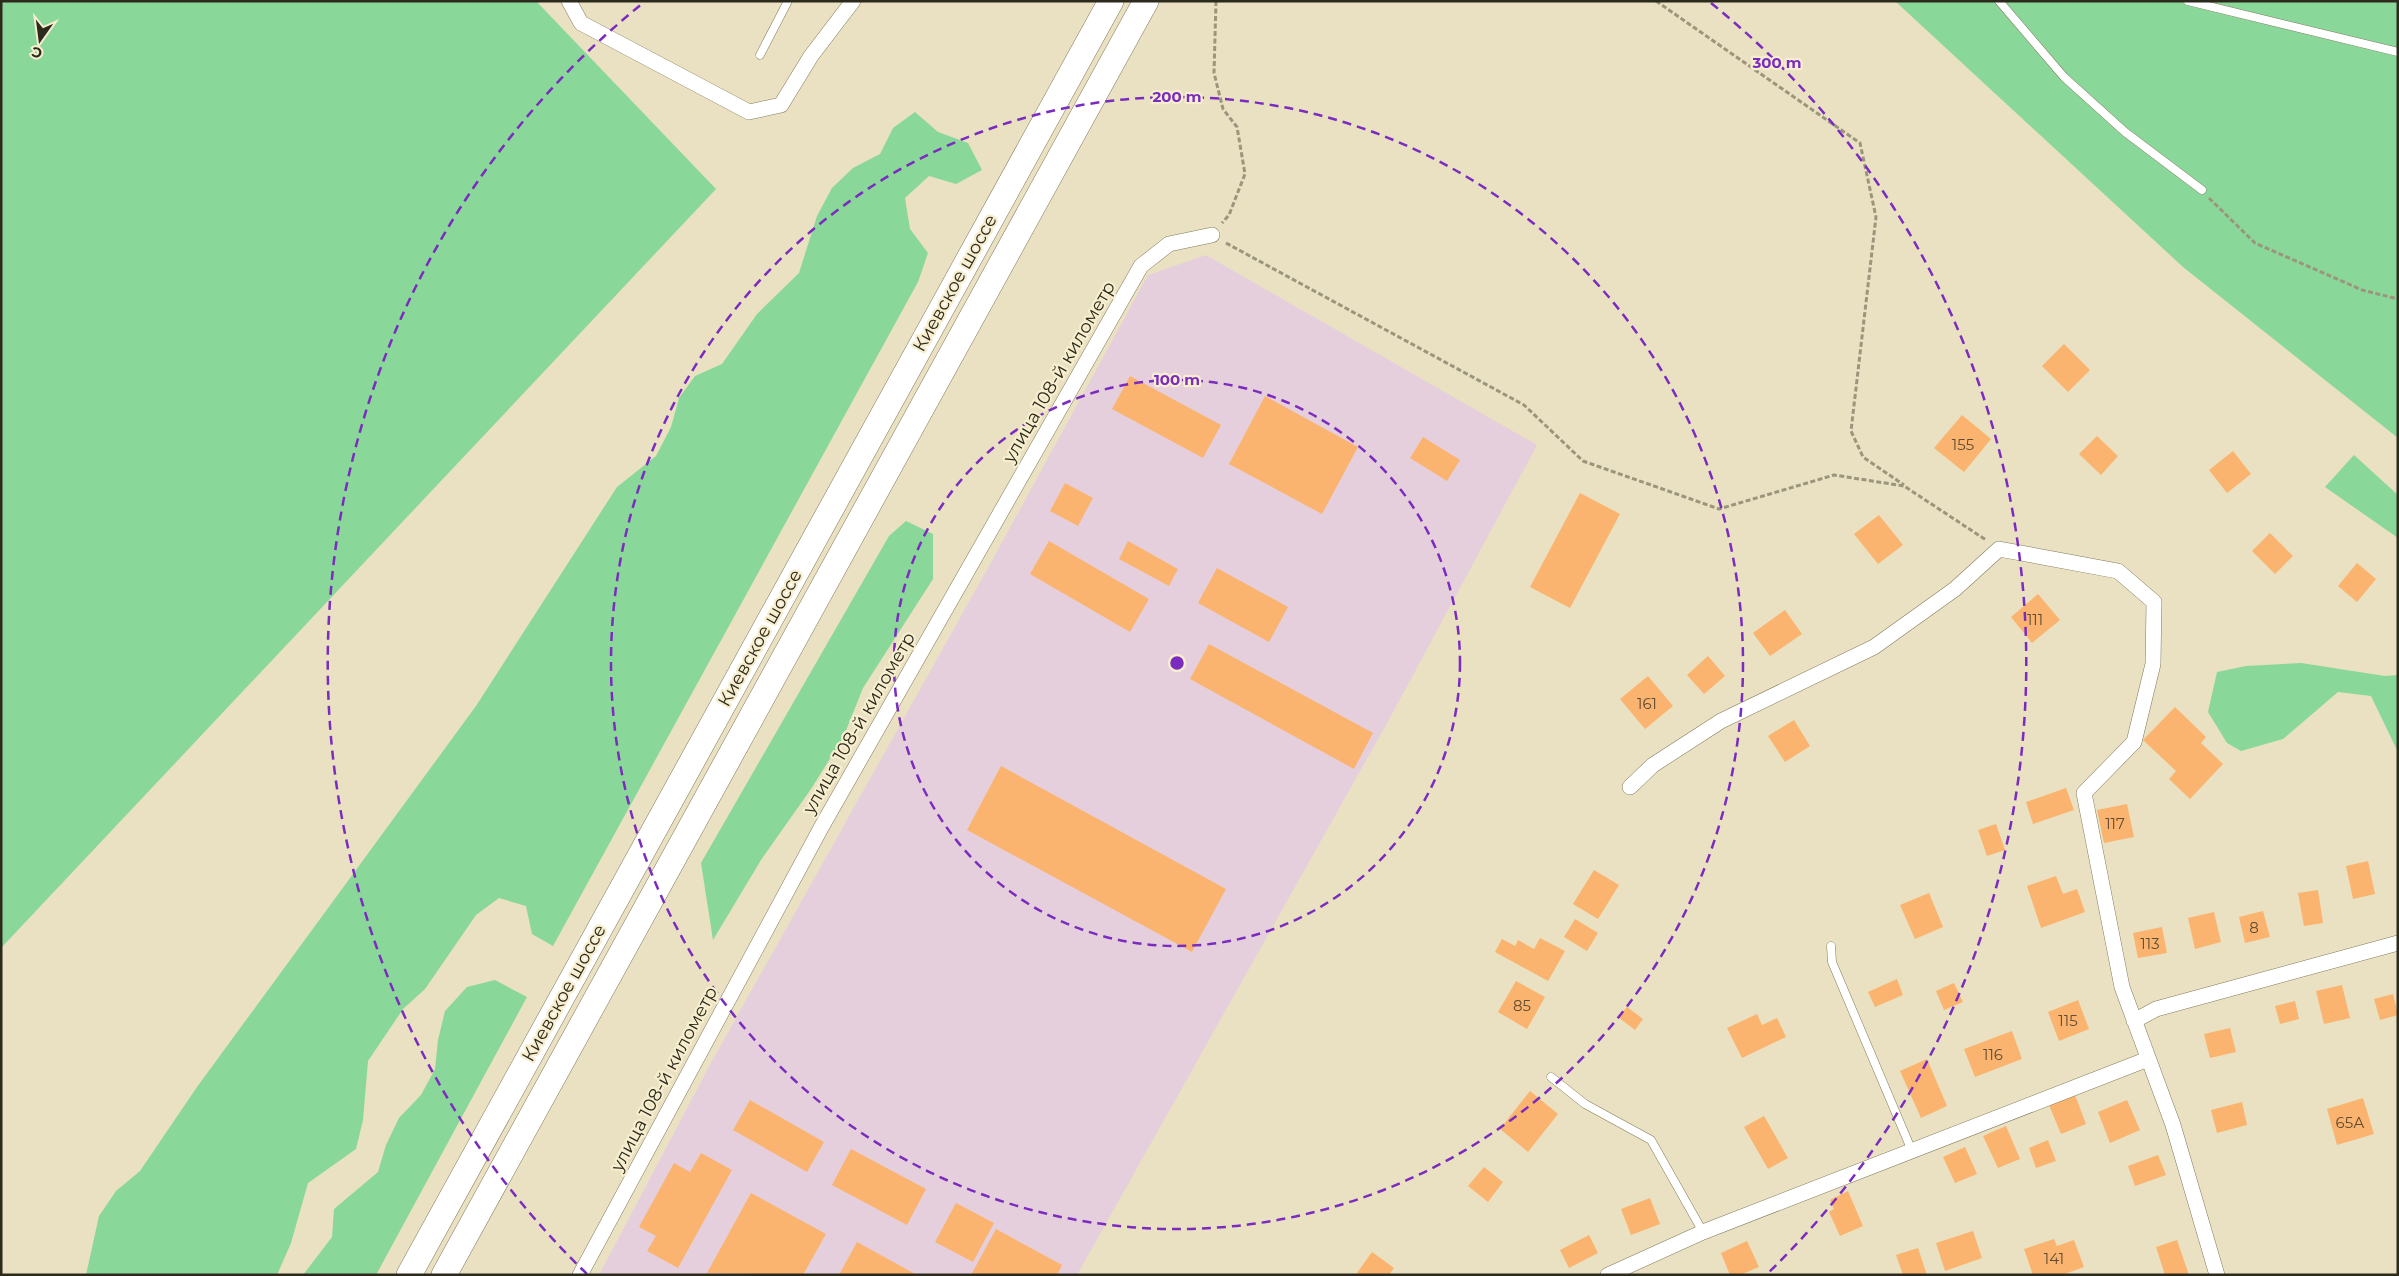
<svg xmlns="http://www.w3.org/2000/svg" width="2399" height="1276" font-family="Montserrat,sans-serif">
<style>
.industrial{fill:#e6cfdc}
.green{fill:#8ad79a}
.building{fill:#fab46f}
.lines{fill:none;stroke-linecap:round;stroke-linejoin:round}
.service-casing{stroke:#827b5d;stroke-width:9}
.minor-casing{stroke:#827b5d;stroke-width:16}
.trunk-casing{stroke:#827b5d;stroke-width:26}
.path{stroke:#9b957d;stroke-width:3;stroke-dasharray:5 2.5;stroke-linecap:butt}
.service{stroke:#fff;stroke-width:8}
.minor{stroke:#fff;stroke-width:15}
.trunk{stroke:#fff;stroke-width:25}
.ring{fill:none;stroke:#7b2cbf;stroke-width:2.5;stroke-dasharray:9 6}
.labels{text-anchor:middle;dominant-baseline:central;stroke-width:4.5;stroke-linejoin:round;paint-order:stroke}
.number-label{font-size:15px;fill:#604c32}
.street-label{font-size:18px;fill:#2c291d;stroke:#f6eece}
.centre{fill:#7b2cbf;stroke:#f6eece;stroke-width:2.5}
.ring-label{font-size:15px;text-anchor:middle;font-weight:bold;fill:#7b2cbf;stroke:#f6eece;stroke-width:4.5;stroke-linejoin:round;paint-order:stroke}
</style>
<rect width="100%" height="100%" fill="#e9e1c1"/>
<path class="industrial" d="M1206,255L1537,445L1391,716L1077,1275H599L712,1061L988,568L1148,275Z"/>
<path class="green" d="M1,1H536L716,189L1,948Z
M1895,1H2398V438L2183,267Z
M915,112L938,132L968,143L982,170L956,184L929,176L905,198L910,229L928,253L918,282L553,946L532,934L526,906L499,898L476,915L425,989L403,1009L368,1061L363,1120L356,1149L308,1183L291,1243L277,1275H86L99,1216L116,1191L140,1171L197,1087L476,706L617,487L656,456L671,427L679,398L695,376L722,364L757,314L799,273L817,216L832,188L853,168L880,154L893,128Z
M2354,455L2398,495V538L2325,487Z
M906,521L933,534V579L863,688L843,738L811,789L761,860L713,940L701,863L889,536Z
M2301,663L2385,676L2398,675V752L2371,696L2338,692L2283,739L2241,751L2227,743L2208,712L2217,672L2246,666Z
M495,980L527,997L376,1275H303L332,1237L334,1209L378,1172L386,1145L399,1118L421,1095L435,1069L438,1040L445,1011L467,987Z"/>
<path class="building" d="M2064,344L2090,370L2068,392L2042,366Z
M1130,376L1221,425L1203,458L1112,409Z
M1265,396L1358,447L1322,514L1229,464Z
M1962,415L1991,439L1964,472L1934,448Z
M2097,436L2118,456L2101,475L2079,454Z
M1423,437L1460,460L1447,481L1410,458Z
M2233,451L2251,474L2227,493L2209,470Z
M1065,483L1093,498L1078,526L1050,511Z
M1580,493L1620,514L1570,608L1530,587Z
M1879,515L1903,545L1878,564L1854,534Z
M2270,533L2293,556L2275,574L2252,551Z
M1049,541L1149,599L1130,632L1030,574Z
M1128,541L1178,569L1169,586L1119,559Z
M2357,563L2376,579L2357,602L2338,586Z
M1217,568L1288,607L1269,642L1198,603Z
M2038,594L2060,620L2032,643L2011,617Z
M1785,610L1802,634L1770,656L1753,633Z
M1209,644L1373,733L1354,769L1190,679Z
M1708,656L1725,676L1704,694L1687,675Z
M1648,676L1673,706L1645,729L1620,699Z
M2175,707L2206,737L2201,743L2223,764L2190,799L2169,779L2176,771L2143,740Z
M1794,720L1810,746L1785,762L1768,736Z
M1001,766L1226,889L1192,952L967,830Z
M2066,788L2074,810L2033,824L2026,802Z
M2127,804L2134,837L2104,843L2097,810Z
M1996,824L2005,850L1987,856L1978,830Z
M2368,861L2375,894L2353,899L2346,866Z
M1594,870L1619,885L1598,919L1573,904Z
M2056,876L2063,894L2077,889L2085,912L2041,928L2027,886Z
M2318,890L2323,923L2304,926L2298,893Z
M1929,893L1943,927L1915,939L1900,905Z
M2263,911L2270,937L2245,943L2239,917Z
M2214,912L2221,942L2195,949L2188,918Z
M1575,919L1598,933L1587,951L1564,937Z
M2162,927L2167,953L2138,958L2133,933Z
M1540,938L1565,951L1548,981L1495,952L1502,939L1515,946L1518,940L1534,949Z
M1897,979L1903,995L1875,1007L1868,992Z
M1516,981L1545,997L1527,1029L1498,1012Z
M1954,983L1963,1002L1944,1010L1936,991Z
M2342,985L2350,1018L2324,1024L2316,991Z
M2393,994L2398,1015L2380,1020L2374,999Z
M2078,1000L2089,1029L2059,1041L2048,1012Z
M2295,1001L2299,1019L2280,1024L2275,1006Z
M1627,1007L1643,1019L1635,1030L1618,1017Z
M1757,1014L1762,1025L1777,1018L1786,1037L1742,1058L1727,1028Z
M2230,1028L2236,1052L2210,1058L2204,1034Z
M2012,1031L2022,1059L1975,1077L1964,1049Z
M1927,1059L1947,1106L1921,1118L1900,1071Z
M1530,1091L1558,1114L1528,1152L1500,1129Z
M2075,1095L2086,1124L2061,1134L2049,1105Z
M2363,1098L2374,1134L2337,1145L2327,1109Z
M750,1100L824,1142L807,1172L733,1130Z
M2127,1100L2140,1130L2110,1143L2098,1112Z
M2242,1102L2247,1125L2217,1133L2211,1110Z
M1764,1116L1788,1158L1768,1169L1744,1127Z
M2006,1126L2020,1159L1998,1168L1983,1136Z
M2048,1140L2056,1161L2036,1168L2029,1148Z
M1965,1147L1977,1174L1955,1183L1943,1157Z
M851,1149L926,1189L907,1225L832,1185Z
M701,1153L732,1170L678,1268L647,1251L656,1236L639,1227L674,1163L690,1172Z
M2158,1155L2166,1175L2135,1186L2128,1166Z
M1484,1167L1503,1182L1488,1202L1468,1186Z
M1848,1191L1863,1226L1840,1236L1829,1212L1834,1209L1830,1200Z
M751,1193L826,1234L803,1275L707,1273Z
M1650,1198L1660,1224L1631,1235L1621,1209Z
M956,1203L994,1223L973,1262L935,1242Z
M996,1229L1062,1265L1057,1275H971Z
M1973,1231L1982,1258L1945,1271L1936,1243Z
M1589,1235L1598,1253L1569,1268L1560,1250Z
M2054,1239L2057,1246L2074,1240L2084,1267L2062,1275H2033L2024,1249Z
M2177,1240L2189,1275H2165L2156,1247Z
M1747,1241L1759,1267L1740,1275H1730L1721,1253Z
M857,1242L917,1275H839Z
M1918,1248L1927,1275H1903L1896,1255Z
M1372,1252L1394,1268L1389,1275H1360L1357,1273Z"/>
<g class="lines">
<g class="service-casing">
<path id="service" d="M1999,1L2064,77L2125,132L2202,190
M2188,1L2398,52
M760,55L788,1
M1831,946L1832,962L1912,1151
M1551,1077L1585,1104L1651,1140L1703,1232"/>
</g>
<g class="minor-casing">
<path id="minor" d="M569,1L581,23L749,112L781,105L811,56L853,1
M1630,787L1653,765L1721,721L1874,647L1955,589L1999,549L2118,571L2154,602L2153,664L2134,742L2084,793L2122,987L2173,1125L2217,1275
M2134,1021L2156,1009L2398,943
M580,1275L822,826L1141,266L1169,244L1212,235
M1608,1275L1703,1232L2148,1059"/>
</g>
<g class="trunk-casing">
<path id="trunk" d="M409,1275L1111,1
M444,1275L1146,1"/>
</g>
<path class="path" d="M1216,1L1214,73L1223,109L1237,127L1245,174L1229,215L1222,223
M1656,1L1860,143L1876,217L1851,431L1863,457L1904,485
M2209,198L2255,243L2362,290L2398,299
M1226,243L1524,405L1583,461L1719,509L1834,475L1904,486L1986,540"/>
<use href="#service" class="service"/>
<use href="#minor" class="minor"/>
<use href="#trunk" class="trunk"/>
</g>
<g class="ring">
<circle cx="1177" cy="663" r="283"/>
<circle cx="1177" cy="663" r="566"/>
<path d="M587 1274A849 849 0 0 1 643 3M1711 3A849 849 0 0 1 1767 1274"/>
</g>
<g class="labels">
<g class="number-label">
<text x="1963" y="444">155</text>
<text x="2035" y="619">111</text>
<text x="1647" y="703">161</text>
<text x="2115" y="823">117</text>
<text x="2254" y="927">8</text>
<text x="2150" y="943">113</text>
<text x="1522" y="1005">85</text>
<text x="2068" y="1020">115</text>
<text x="1993" y="1054">116</text>
<text x="2350" y="1122">65А</text>
<text x="2054" y="1258">141</text>
</g>
<g class="street-label">
<text transform="translate(955 283) rotate(-61)">Киевское шоссе</text>
<text transform="translate(1059 372) rotate(-60)">улица 108-й километр</text>
<text transform="translate(760 638) rotate(-61)">Киевское шоссе</text>
<text transform="translate(859 723) rotate(-60)">улица 108-й километр</text>
<text transform="translate(564 993) rotate(-61)">Киевское шоссе</text>
<text transform="translate(664 1079) rotate(-62)">улица 108-й километр</text>
</g>
</g>
<circle cx="1177" cy="663" r="8" class="centre"/>
<g class="ring-label">
<text x="1777" y="68">300 m</text>
<text x="1177" y="102">200 m</text>
<text x="1177" y="385">100 m</text>
</g>
<rect width="2399" height="1276" fill="none" stroke="#2c291d" stroke-width="5"/>
<g transform="translate(40 40) rotate(194)" stroke="#f6eece" stroke-width="4" paint-order="stroke">
<path d="M0-4L9 19L0 12L-9 19Z" fill="#2c291d"/>
<text y="-8" font-size="14" font-weight="bold" text-anchor="middle" fill="#2c291d">С</text>
</g>
</svg>
